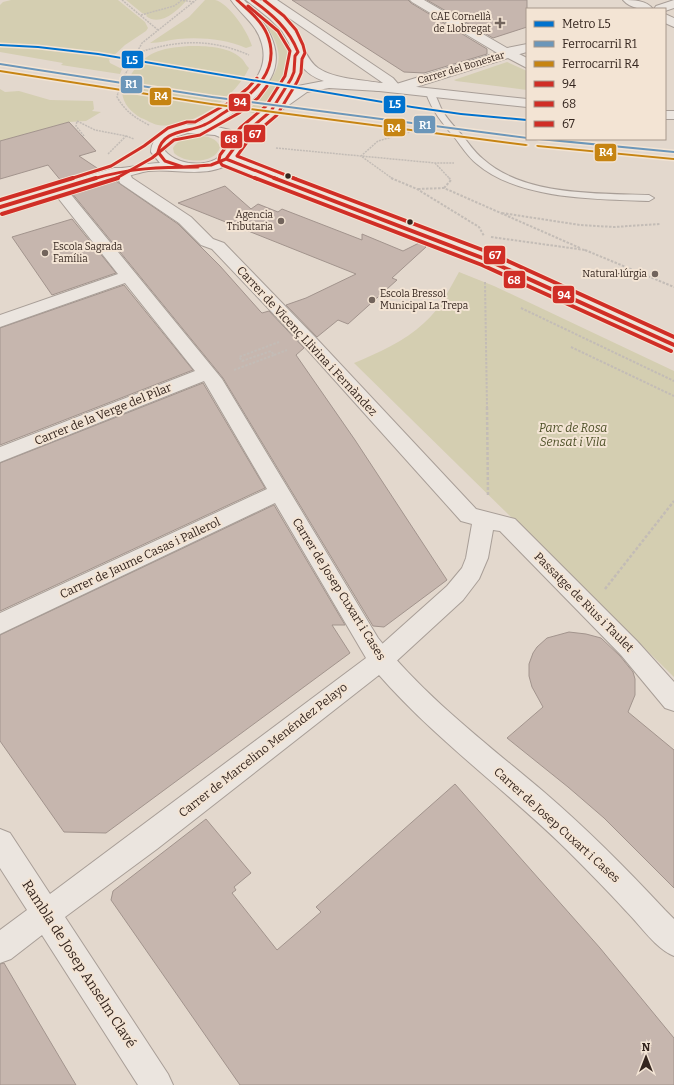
<svg xmlns="http://www.w3.org/2000/svg" width="674" height="1085" font-family="Bitter,serif">
<style>
.green{fill:#d4ceb1}
.building{fill:#c6b6ae;stroke:#a2948d}
.lines{fill:none;stroke-linecap:round;stroke-linejoin:round}
.service-casing{stroke:#a89e97;stroke-width:2}
.pedestrian-casing{stroke:#a89e97;stroke-width:2}
.minor-casing{stroke:#a89e97;stroke-width:2}
.tertiary-casing{stroke:#a89e97;stroke-width:2}
.path-far2{stroke:#c3bcb6;stroke-width:1.5;stroke-dasharray:2 1;stroke-linecap:butt}
.path-far1{stroke:#c3bcb6;stroke-width:2;stroke-dasharray:2.5 1.5;stroke-linecap:butt}
.path{stroke:#c3bcb6;stroke-width:2.5;stroke-dasharray:3 2;stroke-linecap:butt}
.service{fill:#ebe5df;fill-rule:evenodd}
.pedestrian{fill:#ebe5df;fill-rule:evenodd}
.minor{fill:#ebe5df;fill-rule:evenodd}
.tertiary{fill:#ebe5df;fill-rule:evenodd}
.bus-1-far1-casing{stroke:#f3e4d4;stroke-width:5}
.bus-1-casing{stroke:#f3e4d4;stroke-width:6}
.bus-2-far1-casing{stroke:#f3e4d4;stroke-width:5}
.bus-2-casing{stroke:#f3e4d4;stroke-width:6}
.bus-3-far1-casing{stroke:#f3e4d4;stroke-width:5}
.bus-3-casing{stroke:#f3e4d4;stroke-width:6}
.bus-1-far1{stroke:#d02e26;stroke-width:3}
.bus-1{stroke:#d02e26;stroke-width:4}
.bus-2-far1{stroke:#d02e26;stroke-width:3}
.bus-2{stroke:#d02e26;stroke-width:4}
.bus-3-far1{stroke:#d02e26;stroke-width:3}
.bus-3{stroke:#d02e26;stroke-width:4}
.rail-1-casing{stroke:#f3e4d4;stroke-width:3}
.rail-2-casing{stroke:#f3e4d4;stroke-width:3}
.rail-1{fill:#6b96b9;fill-rule:evenodd}
.rail-2{fill:#c68412;fill-rule:evenodd}
.metro-1-casing{stroke:#f3e4d4;stroke-width:3}
.metro-1{fill:#0072ce;fill-rule:evenodd}
.poi-dot{fill:#72645c;stroke:#f3e4d4;stroke-width:1.5}
.bus-dot{fill:#35261f;stroke:#f3e4d4;stroke-width:1.5}
.labels{text-anchor:middle;dominant-baseline:central;stroke-width:4;stroke-linejoin:round;paint-order:stroke}
.far-poi-label{font-size:10px;fill:#35261f;stroke:#f3e4d4;text-anchor:end}
.far-street-label{font-size:10px;fill:#35261f;stroke:#f3e4d4}
.street-label{font-size:12px;fill:#35261f;stroke:#f3e4d4}
.park-label{font-size:12px;font-style:italic;fill:#4d5027;stroke:#f3e4d4}
.near-street-label{font-size:14px;fill:#35261f;stroke:#f3e4d4}
.line-badge{stroke:#f3e4d4;stroke-width:1.5}
.badge-label{font-size:11px;text-anchor:middle;font-weight:bold;fill:#fff}
</style>
<rect width="100%" height="100%" fill="#e3d8cd"/>
<path class="green" d="M11,0H118L145,22L148,28L146,31L125,45L109,60L110,63L122,69L120,74L61,65L63,63L0,52V5L3,2Z
M126,0H187C176,12 160,27 146,16L147,15L142,13Z
M205,0C208,0 212,0 215,0C229,3 248,32 252,46L246,48C225,39 201,37 178,39C169,40 159,43 150,43L189,17Z
M266,21C272,21 276,27 280,32C303,61 282,94 257,114L240,110C272,84 295,62 264,23Z
M189,46C205,46 228,46 241,58C245,61 245,65 249,68C236,97 191,130 158,125C152,124 147,120 141,118C131,112 123,104 122,92C123,87 126,83 129,78C144,52 160,48 189,46Z
M507,62L527,71V90L456,81L454,80Z
M0,89L5,92L19,91L50,100L93,101L94,109L92,111L101,112L86,121L69,122L0,141Z
M198,136C207,136 217,138 220,147C216,164 185,164 174,153L173,148C178,139 188,137 198,136Z
M459,272L494,286L674,371V677L354,363C378,353 405,341 424,323C440,309 449,290 459,272Z"/>
<path class="building" d="M292,0H408L411,3L487,49V54L424,73L404,72Z
M427,0H527V27L493,38Z
M69,122L96,151L79,156L100,170L62,182L48,165L0,179V141Z
M113,179L178,224L220,266L260,311L262,313L269,311L304,348L296,355L355,440L447,580L384,627L373,626L223,378L71,192Z
M225,186L251,209L258,204L278,212L282,209L362,240V234L403,251L421,242L426,247L392,278L397,280L348,324L338,320L317,337L286,305L306,298L356,274L178,203Z
M72,219L116,273L52,295L12,237Z
M124,285L193,370L0,445V328Z
M203,383L265,488L0,611V463Z
M274,505L345,625H332L350,653L106,833L64,832L0,741V635Z
M569,632L586,634L601,638L620,656L633,672L635,679V695L628,712L674,750V888L604,818L568,787L507,738L543,707L532,687L529,676V664L533,653L537,647L547,638Z
M455,784L600,948L674,1038V1085H240L111,900L113,891L206,819L251,873L234,887L236,890L232,893L277,950L321,912L316,907Z
M4,963L38,1021L76,1085H0V964Z"/>
<g class="lines">
<g class="service-casing">
<path id="service" d="M430,90C436,92 439,105 442,110C447,119 454,126 461,134C468,142 474,152 483,159C524,196 597,193 649,195L654,198L649,201C597,199 519,200 477,164C468,157 462,147 455,138C443,124 432,111 426,93Z"/>
</g>
<g class="pedestrian-casing">
<path id="pedestrian" d="M674,0V8L665,11V9H654L656,6Z
M509,49L527,58V68L508,58L400,92H390L388,89L390,86Z
M123,169L128,170L132,178L191,217L213,239L224,243L316,338L476,509L515,519L637,641L674,682V711L665,708L621,655L500,531L493,530L488,558L479,579L463,600L390,667L381,670L372,667L369,660L372,653L447,586L462,568L466,558L472,524L461,521L304,346L212,249L201,245L179,223L120,183L116,173L118,170Z"/>
</g>
<g class="minor-casing">
<path id="minor" d="M263,0H277L393,78L399,85L527,99V107L379,91L329,88L307,92L276,114L271,115L266,114L264,111L266,108L298,86L303,85L329,80L383,83Z
M410,0H424L507,48L527,44V52L509,57L499,54L412,2Z
M623,0C634,0 646,0 653,9C642,9 631,9 623,0Z
M665,14L674,18V27L665,23Z
M665,111H674V119H665Z
M59,184L64,186L222,379L378,638C426,698 486,743 544,792C587,829 627,869 665,910L674,919V956C655,948 641,926 626,911C607,890 587,870 567,850C506,790 436,740 379,675L157,849L65,917L168,1074L173,1085H138L42,935L11,959L0,963V930L27,910L0,868V829L10,833L50,894L366,658L275,503L0,634V613L267,489L204,381L0,462V447L195,371L125,283L0,327V315L118,274L51,189L54,186Z"/>
</g>
<g class="tertiary-casing">
<path id="tertiary" d="M231,0H244C277,33 293,69 249,102C237,111 225,118 213,126L230,130L237,134L245,125L266,108L284,79L287,72L289,56L292,52L289,43L282,31L270,19L246,0C250,0 255,0 259,0C272,2 296,31 301,43C305,51 310,63 318,68C336,80 363,79 384,84L386,87L384,90L379,91C354,85 317,88 301,65C300,77 284,106 275,114C269,121 260,126 254,133C246,141 242,149 235,157L491,255L674,338V351L479,263L227,165C203,178 174,168 148,171C136,173 127,178 115,177L0,212V202L114,168C129,169 144,163 160,163L151,152C152,133 170,128 186,125C189,125 193,125 195,124C203,122 210,115 216,111C239,96 271,78 262,44C257,24 242,16 231,0ZM188,133L215,135L227,140L229,142C224,169 180,169 165,151C166,139 177,136 188,133Z"/>
</g>
<path class="path-far2" d="M122,0L158,30
M180,0L194,2
M141,15L174,6L181,1
M137,53C177,40 210,38 249,55
M149,125C135,118 125,111 117,97L120,84L142,43L196,0
M84,136L76,126L77,121L95,130L126,136L108,154
M126,136L134,139
M276,148L435,163H454
M435,163L450,179
M393,179L361,156L378,141L427,127"/>
<path class="path-far1" d="M391,178L417,189L479,227L484,236
M444,188L451,180L449,178
M418,189L444,188L580,248
M502,213L580,225L614,227L660,224
M491,237L585,250
M585,250L674,287
M485,282L487,408
M521,308L674,381
M571,347L674,396
M274,355L287,350
M234,370L274,355L271,351L242,361L239,357L279,342"/>
<path class="path" d="M487,407L488,496
M605,589L674,501"/>
<use href="#service" class="service"/>
<use href="#pedestrian" class="pedestrian"/>
<use href="#minor" class="minor"/>
<use href="#tertiary" class="tertiary"/>
<g class="bus-1-far1-casing">
<path id="bus-1-far1" d="M237,0C248,10 261,20 267,34C282,70 253,95 225,112C218,116 212,122 204,125C187,133 163,129 158,152L165,161L183,167L211,165L226,159L245,133L271,111L291,79L294,72L295,56L298,52C289,29 272,14 252,0
M226,159L277,179
M93,179C129,168 161,167 198,167"/>
</g>
<g class="bus-1-casing">
<path id="bus-1" d="M274,178L485,259L674,345
M0,207L96,178"/>
</g>
<g class="bus-2-far1-casing">
<path id="bus-2-far1" d="M248,6L278,31L290,51L285,76L266,106L240,128L220,155L219,160L222,165L257,179
M115,179L152,158L174,140L200,135L239,113L258,98L267,86"/>
</g>
<g class="bus-2-casing">
<path id="bus-2" d="M255,178L482,265L671,351
M2,214L118,178"/>
</g>
<g class="bus-3-far1-casing">
<path id="bus-3-far1" d="M264,0L284,16L296,30L303,45L305,53L302,59L301,73L297,82L277,115L250,138L237,156L296,179
M70,179L111,166L144,146L168,128L187,122H195L232,101L248,88L257,78"/>
</g>
<g class="bus-3-casing">
<path id="bus-3" d="M293,178L488,252L674,337
M0,200L73,178"/>
</g>
<use href="#bus-1-far1" class="bus-1-far1"/>
<use href="#bus-1" class="bus-1"/>
<use href="#bus-2-far1" class="bus-2-far1"/>
<use href="#bus-2" class="bus-2"/>
<use href="#bus-3-far1" class="bus-3-far1"/>
<use href="#bus-3" class="bus-3"/>
<g class="rail-1-casing">
<path id="rail-1" d="M0,63L212,96L527,137L528,139L212,98L0,65Z
M537,139H551L674,151V153L539,140Z"/>
</g>
<g class="rail-2-casing">
<path id="rail-2" d="M0,70L211,103L526,144L528,145L526,146L211,105L0,72Z
M537,145L673,158H674V160L538,147L536,146Z"/>
</g>
<use href="#rail-1" class="rail-1"/>
<use href="#rail-2" class="rail-2"/>
<g class="metro-1-casing">
<path id="metro-1" d="M0,44L38,46L98,53L412,106L461,113L527,119V121L461,115L412,108L98,55L38,48L0,46Z"/>
</g>
<use href="#metro-1" class="metro-1"/>
</g>
<g class="poi-dot">
<path d="M498 17h4v4h4v4h-4v4h-4v-4h-4v-4h4z"/>
<circle cx="281" cy="221" r="4"/>
<circle cx="45" cy="253" r="4"/>
<circle cx="655" cy="274" r="4"/>
<circle cx="372" cy="300" r="4"/>
</g>
<g class="bus-dot">
<circle cx="288" cy="176" r="3.5"/>
<circle cx="410" cy="222" r="3.5"/>
</g>
<g class="labels">
<g class="far-poi-label">
<text x="491" y="17">CAE Cornellà<tspan x="491" dy="12">de Llobregat</tspan></text>
<text x="273" y="215">Agencia<tspan x="273" dy="12">Tributaria</tspan></text>
<text x="53" y="247" text-anchor="start">Escola Sagrada<tspan x="53" dy="12">Família</tspan></text>
<text x="647" y="274">Natural·lúrgia</text>
<text x="380" y="294" text-anchor="start">Escola Bressol<tspan x="380" dy="12">Municipal La Trepa</tspan></text>
</g>
<g class="far-street-label">
<text transform="translate(461 68) rotate(-17)">Carrer del Bonestar</text>
</g>
<g class="street-label">
<text transform="translate(307 341) rotate(47)">Carrer de Vicenç Llivina i Fernàndez</text>
<text transform="translate(103 414) rotate(-22)">Carrer de la Verge del Pilar</text>
<text transform="translate(140 558) rotate(-25)">Carrer de Jaume Casas i Pallerol</text>
<text transform="translate(339 589) rotate(58)">Carrer de Josep Cuxart i Cases</text>
<text transform="translate(584 602) rotate(45)">Passatge de Rius i Taulet</text>
<text transform="translate(263 750) rotate(-38)">Carrer de Marcelino Menéndez Pelayo</text>
<text transform="translate(557 825) rotate(42)">Carrer de Josep Cuxart i Cases</text>
</g>
<g class="park-label">
<text x="573" y="428">Parc de Rosa<tspan x="573" dy="14">Sensat i Vila</tspan></text>
</g>
<g class="near-street-label">
<text transform="translate(79 964) rotate(57)">Rambla de Josep Anselm Clavé</text>
</g>
</g>
<g class="line-badge">
<rect x="121" y="50" width="23" height="19" rx="4" fill="#0072ce"/>
<rect x="120" y="75" width="23" height="19" rx="4" fill="#6b96b9"/>
<rect x="149" y="87" width="23" height="19" rx="4" fill="#c68412"/>
<rect x="228" y="93" width="23" height="19" rx="4" fill="#d02e26"/>
<rect x="383" y="95" width="23" height="19" rx="4" fill="#0072ce"/>
<rect x="413" y="115" width="23" height="19" rx="4" fill="#6b96b9"/>
<rect x="383" y="118" width="23" height="19" rx="4" fill="#c68412"/>
<rect x="243" y="124" width="23" height="19" rx="4" fill="#d02e26"/>
<rect x="220" y="130" width="23" height="19" rx="4" fill="#d02e26"/>
<rect x="594" y="143" width="23" height="19" rx="4" fill="#c68412"/>
<rect x="483" y="245" width="23" height="20" rx="4" fill="#d02e26"/>
<rect x="503" y="270" width="23" height="19" rx="4" fill="#d02e26"/>
<rect x="552" y="285" width="23" height="19" rx="4" fill="#d02e26"/>
</g>
<g class="badge-label">
<text x="132" y="64">L5</text>
<text x="131" y="88">R1</text>
<text x="161" y="100">R4</text>
<text x="240" y="106">94</text>
<text x="395" y="108">L5</text>
<text x="425" y="129">R1</text>
<text x="394" y="132">R4</text>
<text x="255" y="138">67</text>
<text x="231" y="143">68</text>
<text x="606" y="156">R4</text>
<text x="495" y="259">67</text>
<text x="514" y="284">68</text>
<text x="564" y="299">94</text>
</g>
<rect x="526" y="8" width="140" height="132" fill="#f3e4d4" stroke="#a7988c"/>
<rect x="534" y="21" width="20" height="6" fill="#0072ce" stroke="#a7988c"/>
<text x="562" y="28" font-size="12" fill="#35261f">Metro L5</text>
<rect x="534" y="41" width="20" height="6" fill="#6b96b9" stroke="#a7988c"/>
<text x="562" y="48" font-size="12" fill="#35261f">Ferrocarril R1</text>
<rect x="534" y="61" width="20" height="6" fill="#c68412" stroke="#a7988c"/>
<text x="562" y="68" font-size="12" fill="#35261f">Ferrocarril R4</text>
<rect x="534" y="81" width="20" height="6" fill="#d02e26" stroke="#a7988c"/>
<text x="562" y="88" font-size="12" fill="#35261f">94</text>
<rect x="534" y="101" width="20" height="6" fill="#d02e26" stroke="#a7988c"/>
<text x="562" y="108" font-size="12" fill="#35261f">68</text>
<rect x="534" y="121" width="20" height="6" fill="#d02e26" stroke="#a7988c"/>
<text x="562" y="128" font-size="12" fill="#35261f">67</text>
<g transform="translate(646 1057)" stroke="#f3e4d4" stroke-width="3" paint-order="stroke">
<path d="M0-3L7 15L0 10L-7 15Z" fill="#35261f"/>
<text y="-6" font-size="11" font-weight="bold" text-anchor="middle" fill="#35261f">N</text>
</g>
</svg>
